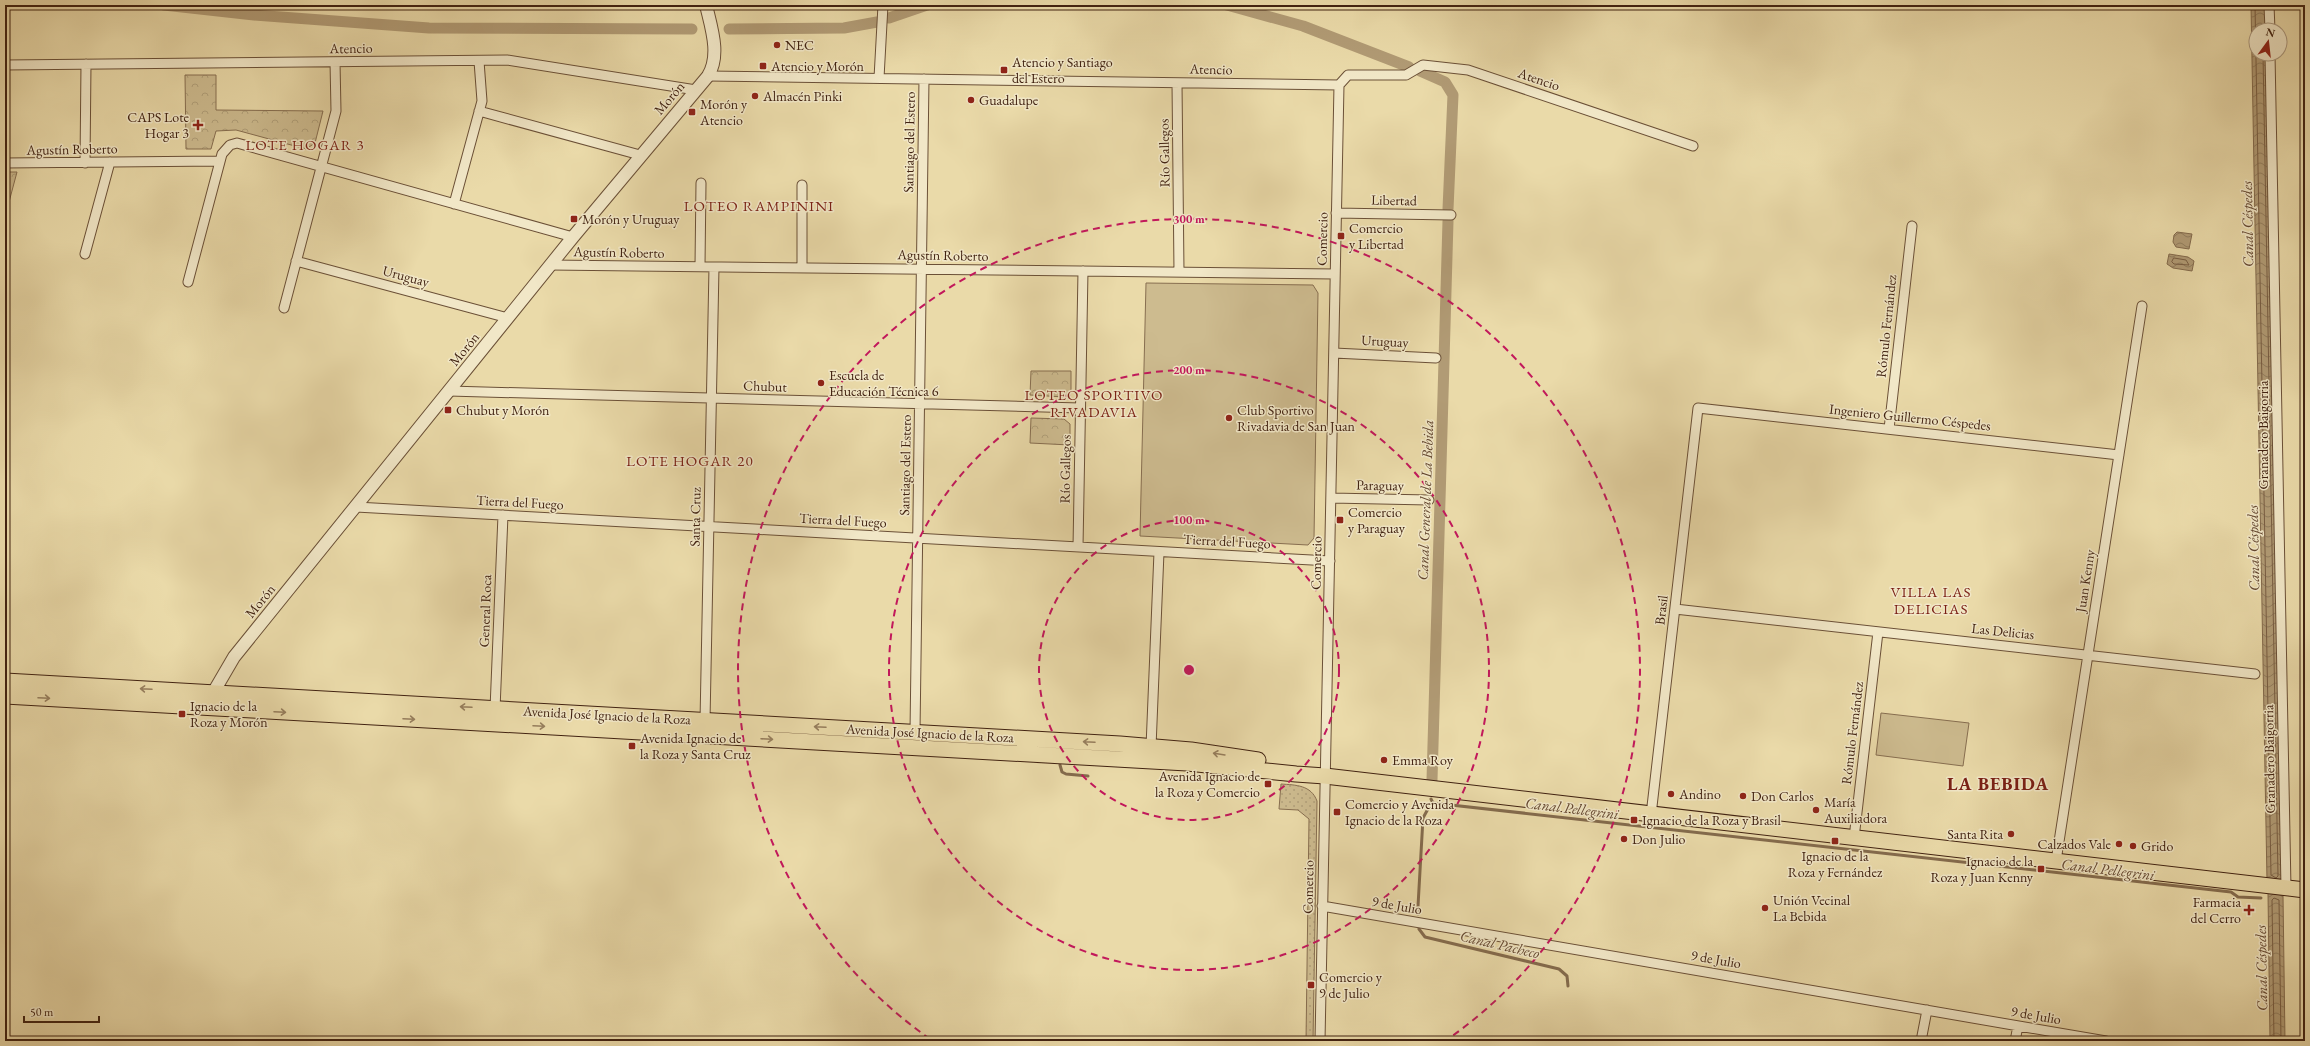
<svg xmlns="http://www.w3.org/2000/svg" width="2310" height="1046" font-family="'EB Garamond',serif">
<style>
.grass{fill:url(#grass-dots);stroke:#876e50}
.park{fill:url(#park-crowns);stroke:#876e50}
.pitch{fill:#cdbb8f;stroke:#876e50}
.water{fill:url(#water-waves);stroke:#846b4d}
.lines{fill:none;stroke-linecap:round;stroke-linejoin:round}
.shore{stroke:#795e43;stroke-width:1}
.stream{stroke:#846b4d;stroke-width:3}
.canal{stroke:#b19b75;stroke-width:11}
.minor-casing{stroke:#6b5037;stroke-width:11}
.tertiary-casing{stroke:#6b5037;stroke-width:14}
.primary-casing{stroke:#412211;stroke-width:17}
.minor{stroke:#f1e7c7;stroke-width:9}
.tertiary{stroke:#f1e7c7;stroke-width:12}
.primary{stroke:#eadaa9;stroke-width:15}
.oneway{stroke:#967e5d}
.ring{fill:none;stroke:#c2185b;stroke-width:2;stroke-dasharray:7 5}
.poi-dot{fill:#8f2418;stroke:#f1e7c7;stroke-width:1.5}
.labels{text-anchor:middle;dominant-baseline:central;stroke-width:3;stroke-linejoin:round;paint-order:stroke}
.poi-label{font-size:14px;fill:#412211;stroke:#f1e7c7;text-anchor:start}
.street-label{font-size:14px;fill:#412211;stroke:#f1e7c7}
.neighbourhood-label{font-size:15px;letter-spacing:1px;fill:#7a1f14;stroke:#f1e7c7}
.water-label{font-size:15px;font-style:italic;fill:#63462f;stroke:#f1e7c7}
.district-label{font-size:18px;font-weight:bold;letter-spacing:1px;fill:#7a1f14;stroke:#f1e7c7}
.centre{fill:#c2185b;stroke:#f1e7c7;stroke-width:2}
.ring-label{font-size:12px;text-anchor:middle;font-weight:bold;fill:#c2185b;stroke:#f1e7c7;stroke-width:3;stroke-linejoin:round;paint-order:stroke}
</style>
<defs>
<pattern id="grass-dots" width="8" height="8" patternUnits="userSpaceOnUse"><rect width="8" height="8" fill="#cdbb8f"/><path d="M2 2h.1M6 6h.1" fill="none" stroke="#b1a07a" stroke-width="1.8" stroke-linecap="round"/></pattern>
<pattern id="park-crowns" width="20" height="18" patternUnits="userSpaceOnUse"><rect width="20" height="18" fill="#cdbb8f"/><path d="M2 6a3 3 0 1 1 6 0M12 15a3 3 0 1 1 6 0" fill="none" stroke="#b1a07a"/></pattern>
<pattern id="water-waves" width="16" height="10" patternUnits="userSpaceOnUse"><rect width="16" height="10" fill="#b19b75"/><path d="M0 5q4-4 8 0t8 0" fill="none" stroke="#927e5f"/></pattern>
</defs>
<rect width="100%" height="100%" fill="#eadaa9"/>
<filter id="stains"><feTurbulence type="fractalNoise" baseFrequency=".005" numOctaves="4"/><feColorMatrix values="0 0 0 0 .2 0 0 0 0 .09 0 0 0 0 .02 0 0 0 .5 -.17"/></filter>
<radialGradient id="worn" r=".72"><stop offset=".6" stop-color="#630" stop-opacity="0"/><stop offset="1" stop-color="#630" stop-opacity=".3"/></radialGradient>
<path class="grass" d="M1281,784C1296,785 1311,785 1317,801L1313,1041H1306L1309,819L1298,810L1279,809Z"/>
<path class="park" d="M185,75H216V110L323,111L315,143L306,149L236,130L216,131L211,149H186Z
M5,172H17L5,217Z
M1031,371H1071V390L1065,397L1030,395Z
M1031,418L1064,419L1070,424V445L1030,443Z"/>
<path class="pitch" d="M1146,283L1313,285L1318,293L1314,538L1308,545L1140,536Z
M1881,713L1969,723L1963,766L1876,755Z"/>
<path class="water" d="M2251,5H2266L2267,30H2256V54H2267L2283,883L2267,881Z
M2177,232L2192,234L2189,249L2176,247L2173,242L2174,235Z
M2169,254L2188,257L2194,261L2192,271L2173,268L2167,264Z
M2268,893L2283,895L2285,1041H2270Z"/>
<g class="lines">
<path class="shore" d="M2255,5L2271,875L2276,878L2278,876L2263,54
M2174,258L2186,260L2189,265L2174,264L2172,262Z
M2274,1041L2272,900L2274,898L2279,900L2281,1041"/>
<path class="stream" d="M1060,765L1062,772L1066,774L1088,776
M1431,799L1433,803L2231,892L2238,897L2261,898
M1418,906L1423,818L1429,807
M1418,914V911
M1419,929L1425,937L1559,969L1567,976L1568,986"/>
<path class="canal" d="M164,5L254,15L429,28L692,29
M1227,5L1303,26L1409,67
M889,18L927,5
M729,29L844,28L877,22
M1420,71L1445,82L1453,95L1448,209
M1432,780L1448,221"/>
<g class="minor-casing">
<path id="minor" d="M2269,5L2270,30
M2270,54L2286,888
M5,65L507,60L696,90
M708,76L1339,85
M879,78L883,5
M1177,83L1179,272
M1339,85L1348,75H1406L1423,65L1468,70L1693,146
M479,111L640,155
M5,163L220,161
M85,163L86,64
M454,204L482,101L479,61
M1336,213L1451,215
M85,254L110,162
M296,261L508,318
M550,265L1335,274
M700,266L701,183
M802,268V185
M188,282L222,154L230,145L237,143L573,237
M284,308L336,111L335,62
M1334,353L1436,358
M449,391L1080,408
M1889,429L1912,226
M1331,498L1429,500
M356,507L1330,561
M1078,547L1083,271
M1675,609L2255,674
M495,709L503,515
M705,721L714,267
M915,732L924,79
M1151,747L1159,552
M1651,815L1698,408L2119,455
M1854,838L1878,632
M2056,861L2142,306
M1322,906L2106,1041
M1320,1041L1339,85
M1921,1041L1927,1010
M2015,1041L2018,1026"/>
</g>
<g class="tertiary-casing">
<path id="tertiary" d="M213,701V693L234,657L573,237L708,76C721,55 711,27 706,5"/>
</g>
<g class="primary-casing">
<path id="primary" d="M5,681L1120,744L1191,750L1258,760
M5,696L1187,763L1296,774L1325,776L2305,890"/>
</g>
<use href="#minor" class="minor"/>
<use href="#tertiary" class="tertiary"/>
<use href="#primary" class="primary"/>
</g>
<defs><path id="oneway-shaft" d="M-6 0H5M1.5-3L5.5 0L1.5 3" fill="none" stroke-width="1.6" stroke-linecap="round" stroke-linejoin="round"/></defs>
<g class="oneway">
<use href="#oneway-shaft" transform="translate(146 689) rotate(-177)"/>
<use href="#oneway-shaft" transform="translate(44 698) rotate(3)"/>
<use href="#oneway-shaft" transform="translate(466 707) rotate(-177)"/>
<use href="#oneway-shaft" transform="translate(280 712) rotate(3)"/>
<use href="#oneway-shaft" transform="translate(409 719) rotate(3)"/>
<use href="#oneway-shaft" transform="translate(539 726) rotate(3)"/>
<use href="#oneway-shaft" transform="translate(820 727) rotate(-177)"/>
<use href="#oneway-shaft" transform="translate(767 739) rotate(3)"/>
<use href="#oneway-shaft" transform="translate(1089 742) rotate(-177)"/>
<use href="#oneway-shaft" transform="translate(1219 754) rotate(-171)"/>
</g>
<g class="ring">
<circle cx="1189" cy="670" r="150"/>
<circle cx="1189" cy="670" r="300"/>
<path d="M930 1039A451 451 0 1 1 1448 1039"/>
</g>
<g class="poi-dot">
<circle cx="777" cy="45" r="4"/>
<rect x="759" y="62" width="8" height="8" rx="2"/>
<rect x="1000" y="66" width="8" height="8" rx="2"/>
<circle cx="755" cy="96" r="4"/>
<circle cx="971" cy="100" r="4"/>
<rect x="688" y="108" width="8" height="8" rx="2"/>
<path d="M196 119h4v4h4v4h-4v4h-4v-4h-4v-4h4z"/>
<rect x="570" y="215" width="8" height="8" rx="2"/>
<rect x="1337" y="232" width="8" height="8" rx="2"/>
<circle cx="821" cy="383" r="4"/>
<rect x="444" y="406" width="8" height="8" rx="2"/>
<circle cx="1229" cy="418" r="4"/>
<rect x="1336" y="516" width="8" height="8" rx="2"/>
<rect x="178" y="710" width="8" height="8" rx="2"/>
<rect x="628" y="742" width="8" height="8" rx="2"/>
<circle cx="1384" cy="760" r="4"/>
<rect x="1264" y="780" width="8" height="8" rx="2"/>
<circle cx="1671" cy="794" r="4"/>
<circle cx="1743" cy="796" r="4"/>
<circle cx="1816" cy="810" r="4"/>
<rect x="1333" y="808" width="8" height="8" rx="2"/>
<rect x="1630" y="816" width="8" height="8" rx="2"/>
<circle cx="2011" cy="834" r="4"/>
<circle cx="1624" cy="839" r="4"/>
<rect x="1831" y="837" width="8" height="8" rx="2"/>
<circle cx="2119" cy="844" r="4"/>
<circle cx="2133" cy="846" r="4"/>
<rect x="2037" y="865" width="8" height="8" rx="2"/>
<circle cx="1765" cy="908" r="4"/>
<path d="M2247 904h4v4h4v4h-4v4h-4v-4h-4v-4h4z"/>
<rect x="1307" y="981" width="8" height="8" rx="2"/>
</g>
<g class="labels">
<g class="poi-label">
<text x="785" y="45">NEC</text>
<text x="1012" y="62">Atencio y Santiago<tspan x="1012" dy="16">del Estero</tspan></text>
<text x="771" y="66">Atencio y Morón</text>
<text x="763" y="96">Almacén Pinki</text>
<text x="979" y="100">Guadalupe</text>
<text x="700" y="104">Morón y<tspan x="700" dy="16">Atencio</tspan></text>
<text x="189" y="117" text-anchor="end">CAPS Lote<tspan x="189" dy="16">Hogar 3</tspan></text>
<text x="582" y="219">Morón y Uruguay</text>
<text x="1349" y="228">Comercio<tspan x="1349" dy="16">y Libertad</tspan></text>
<text x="829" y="375">Escuela de<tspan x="829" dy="16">Educación Técnica 6</tspan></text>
<text x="456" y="410">Chubut y Morón</text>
<text x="1237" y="410">Club Sportivo<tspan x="1237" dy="16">Rivadavia de San Juan</tspan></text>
<text x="1348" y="512">Comercio<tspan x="1348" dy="16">y Paraguay</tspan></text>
<text x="190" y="706">Ignacio de la<tspan x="190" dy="16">Roza y Morón</tspan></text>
<text x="640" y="738">Avenida Ignacio de<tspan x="640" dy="16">la Roza y Santa Cruz</tspan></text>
<text x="1392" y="760">Emma Roy</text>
<text x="1260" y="776" text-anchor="end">Avenida Ignacio de<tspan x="1260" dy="16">la Roza y Comercio</tspan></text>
<text x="1679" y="794">Andino</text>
<text x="1751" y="796">Don Carlos</text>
<text x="1824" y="802">María<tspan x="1824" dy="16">Auxiliadora</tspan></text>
<text x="1345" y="804">Comercio y Avenida<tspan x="1345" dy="16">Ignacio de la Roza</tspan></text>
<text x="1642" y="820">Ignacio de la Roza y Brasil</text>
<text x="2003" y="834" text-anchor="end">Santa Rita</text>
<text x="1632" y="839">Don Julio</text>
<text x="2111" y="844" text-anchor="end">Calzados Vale</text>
<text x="2141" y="846">Grido</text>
<text x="1835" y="856" text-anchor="middle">Ignacio de la<tspan x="1835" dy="16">Roza y Fernández</tspan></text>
<text x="2033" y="861" text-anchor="end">Ignacio de la<tspan x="2033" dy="16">Roza y Juan Kenny</tspan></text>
<text x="1773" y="900">Unión Vecinal<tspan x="1773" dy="16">La Bebida</tspan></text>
<text x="2241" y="902" text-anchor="end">Farmacia<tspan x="2241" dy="16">del Cerro</tspan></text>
<text x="1319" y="977">Comercio y<tspan x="1319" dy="16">9 de Julio</tspan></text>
</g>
<g class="street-label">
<text transform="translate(351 48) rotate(-1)">Atencio</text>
<text transform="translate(1211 69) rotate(1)">Atencio</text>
<text transform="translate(1539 79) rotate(19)">Atencio</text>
<text transform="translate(669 98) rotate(-50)">Morón</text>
<text transform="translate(909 142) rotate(-89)">Santiago del Estero</text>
<text transform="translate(72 149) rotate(-1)">Agustín Roberto</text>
<text transform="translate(1164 153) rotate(-91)">Río Gallegos</text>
<text transform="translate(1394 200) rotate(1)">Libertad</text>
<text transform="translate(1322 239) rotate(-89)">Comercio</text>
<text transform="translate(619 252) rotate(1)">Agustín Roberto</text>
<text transform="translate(943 255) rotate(1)">Agustín Roberto</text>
<text transform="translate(406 276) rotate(15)">Uruguay</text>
<text transform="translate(1886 326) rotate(-84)">Rómulo Fernández</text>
<text transform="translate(1385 341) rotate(3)">Uruguay</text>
<text transform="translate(464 349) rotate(-51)">Morón</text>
<text transform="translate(765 386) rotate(2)">Chubut</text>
<text transform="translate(1910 417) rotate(6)">Ingeniero Guillermo Céspedes</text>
<text transform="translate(2263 435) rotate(-90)">Granadero Baigorria</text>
<text transform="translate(905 465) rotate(-89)">Santiago del Estero</text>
<text transform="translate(1065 469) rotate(-89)">Río Gallegos</text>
<text transform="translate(1380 485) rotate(1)">Paraguay</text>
<text transform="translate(520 502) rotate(3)">Tierra del Fuego</text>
<text transform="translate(695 517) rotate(-89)">Santa Cruz</text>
<text transform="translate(843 520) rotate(3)">Tierra del Fuego</text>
<text transform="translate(1227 541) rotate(3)">Tierra del Fuego</text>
<text transform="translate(1316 563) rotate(-89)">Comercio</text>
<text transform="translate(2085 581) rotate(-81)">Juan Kenny</text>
<text transform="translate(260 601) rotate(-51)">Morón</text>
<text transform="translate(1661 610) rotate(-83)">Brasil</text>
<text transform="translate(485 611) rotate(-88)">General Roca</text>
<text transform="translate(2003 631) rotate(6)">Las Delicias</text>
<text transform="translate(607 715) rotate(3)">Avenida José Ignacio de la Roza</text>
<text transform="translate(930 733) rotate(3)">Avenida José Ignacio de la Roza</text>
<text transform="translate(1852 733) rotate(-83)">Rómulo Fernández</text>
<text transform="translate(2269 759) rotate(-91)">Granadero Baigorria</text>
<text transform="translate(1308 887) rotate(-89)">Comercio</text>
<text transform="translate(1397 905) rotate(10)">9 de Julio</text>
<text transform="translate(1716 959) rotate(10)">9 de Julio</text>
<text transform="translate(2036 1015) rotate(10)">9 de Julio</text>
</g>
<g class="neighbourhood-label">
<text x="305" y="144">LOTE HOGAR 3</text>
<text x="759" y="205">LOTEO RAMPININI</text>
<text x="1094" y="394">LOTEO SPORTIVO<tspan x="1094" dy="17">RIVADAVIA</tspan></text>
<text x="690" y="460">LOTE HOGAR 20</text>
<text x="1931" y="591">VILLA LAS<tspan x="1931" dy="17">DELICIAS</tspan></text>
</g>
<g class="water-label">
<text transform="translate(2247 224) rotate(-91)">Canal Céspedes</text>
<text transform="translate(1425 500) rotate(-88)">Canal General de La Bebida</text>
<text transform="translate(2253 548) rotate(-91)">Canal Céspedes</text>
<text transform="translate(1572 808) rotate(7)">Canal Pellegrini</text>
<text transform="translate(2108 869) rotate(7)">Canal Pellegrini</text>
<text transform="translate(1500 944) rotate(13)">Canal Pacheco</text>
<text transform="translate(2261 968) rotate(-91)">Canal Céspedes</text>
</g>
<g class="district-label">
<text x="1998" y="783">LA BEBIDA</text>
</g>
</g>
<circle cx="1189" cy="670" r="6" class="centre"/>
<g class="ring-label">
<text x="1189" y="223">300 m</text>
<text x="1189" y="374">200 m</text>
<text x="1189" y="524">100 m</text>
</g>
<rect width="2310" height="1046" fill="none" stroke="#eadaa9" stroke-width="20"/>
<rect x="6" y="6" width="2298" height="1034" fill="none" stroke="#412211" stroke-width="2"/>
<rect x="10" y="10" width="2290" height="1026" fill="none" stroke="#412211"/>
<g transform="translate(2268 42) rotate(15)"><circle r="19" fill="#f1e7c7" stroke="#ab987e"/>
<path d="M0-3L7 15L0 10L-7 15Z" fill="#8f2418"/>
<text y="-6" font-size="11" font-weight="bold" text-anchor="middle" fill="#412211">N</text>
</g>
<path d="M24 1016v6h75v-6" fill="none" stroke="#412211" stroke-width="2"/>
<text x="30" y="1016" font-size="12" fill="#412211" stroke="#f1e7c7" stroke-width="3" paint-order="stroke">50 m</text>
<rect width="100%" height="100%" filter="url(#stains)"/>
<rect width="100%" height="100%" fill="url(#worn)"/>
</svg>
